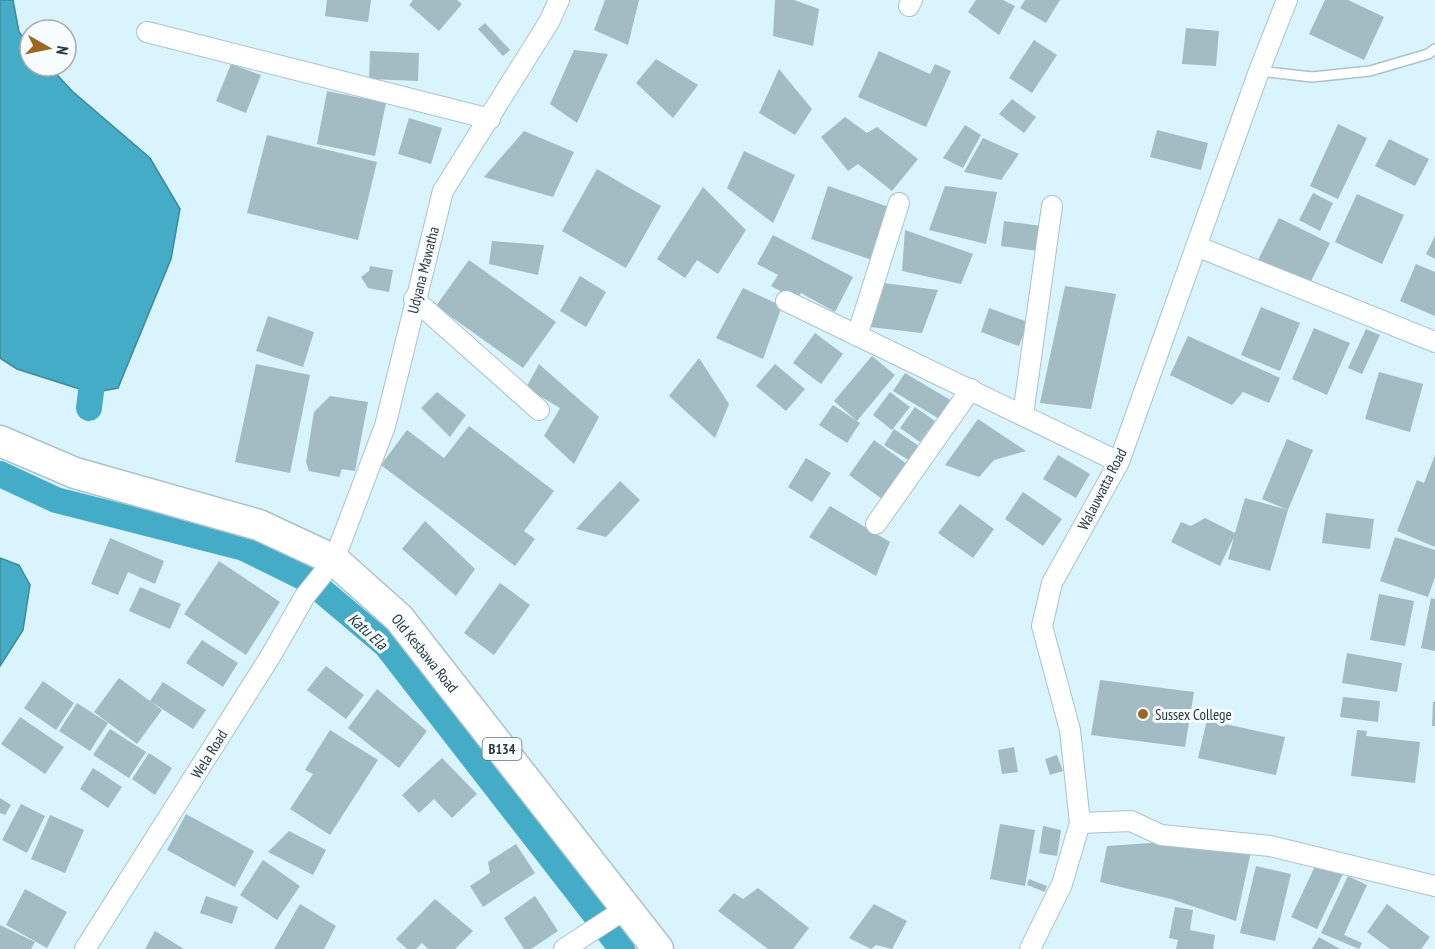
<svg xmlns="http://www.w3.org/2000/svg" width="1435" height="949" font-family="'PT Sans Narrow',sans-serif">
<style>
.water{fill:#44acc7;stroke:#3d899d;stroke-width:1.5}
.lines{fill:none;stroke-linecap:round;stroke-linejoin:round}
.canal{stroke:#44acc7;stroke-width:26}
.building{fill:#a3bcc4}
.service-casing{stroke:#a9c3ca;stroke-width:12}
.minor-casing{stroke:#a9c3ca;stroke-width:22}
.primary-casing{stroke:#a9c3ca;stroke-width:33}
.service{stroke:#fff;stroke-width:9}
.minor{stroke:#fff;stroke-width:20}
.primary{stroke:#fff;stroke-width:30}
.poi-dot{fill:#9d6621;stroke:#f7fcfe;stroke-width:2}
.labels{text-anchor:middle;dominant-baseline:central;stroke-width:6;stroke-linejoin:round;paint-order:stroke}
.shield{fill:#f7fcfe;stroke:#697275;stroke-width:1.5}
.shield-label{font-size:14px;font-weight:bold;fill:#2c373a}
.street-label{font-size:15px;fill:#2c373a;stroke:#f7fcfe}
.poi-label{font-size:15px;fill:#2c373a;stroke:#f7fcfe;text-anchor:start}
.water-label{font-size:16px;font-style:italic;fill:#20373e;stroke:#f7fcfe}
</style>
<rect width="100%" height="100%" fill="#d9f4fc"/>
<path class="water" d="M0,0H13L19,32L30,45V66H49L72,91L150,158L180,209L171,259L118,388L92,393L17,369L0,358Z
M0,558L19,565L30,585L23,630L0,666Z"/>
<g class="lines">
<path class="canal" d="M89,408L95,358
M0,474L56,500L244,548L309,580L386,645L622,949"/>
</g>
<path class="building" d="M327,0H371L368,22L325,16Z
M413,0H457L462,4L439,31L409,5Z
M605,0H639L628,45L594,30Z
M775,0H794L819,9L813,46L773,36Z
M976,0H1003L1015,6L999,35L968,12Z
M1025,0H1060L1046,23L1020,8Z
M1325,0H1348L1384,17L1364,60L1309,34Z
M485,23L510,50L503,56L478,29Z
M1186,28L1219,31L1216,66L1182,64Z
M1034,40L1057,55L1032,93L1009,78Z
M574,50L608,54L577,123L550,104Z
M370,51L419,53L418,81L369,79Z
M879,51L930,74L935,64L951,71L926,127L858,97Z
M656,59L698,85L673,118L636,83Z
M231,64L261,75L246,113L216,101Z
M779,69L812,109L795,135L759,113Z
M327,91L386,103L375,156L317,144Z
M1012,99L1036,117L1024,133L999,114Z
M845,117L867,133L877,127L918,159L892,191L858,164L848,171L821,137Z
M409,118L442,128L431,164L398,154Z
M1338,124L1367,138L1338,199L1310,186Z
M965,125L981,135L963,168L943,158Z
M1157,130L1208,143L1201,170L1150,157Z
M524,131L574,152L553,197L484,177Z
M267,135L377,162L358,240L247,213Z
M983,138L1019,154L1001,180L964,172Z
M1389,139L1429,159L1415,186L1375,166Z
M744,151L795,175L773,223L727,188Z
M597,169L661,206L626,268L562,231Z
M828,186L889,207L872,260L811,239Z
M945,186L997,192L986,244L929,230Z
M703,187L746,230L718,274L697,260L685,278L657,259Z
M1313,193L1333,203L1320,231L1299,220Z
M1357,194L1404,215L1382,264L1335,242Z
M1279,218L1330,243L1308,287L1257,262Z
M1004,221L1041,226L1038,251L1001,246Z
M905,230L973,254L961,284L902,271Z
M773,235L853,277L835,312L801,293L797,300L771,286L778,275L757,264Z
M1435,236V259L1426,254Z
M492,241L544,245L538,275L489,264Z
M469,260L556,322L523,368L436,306Z
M1416,264L1435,272V316L1400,301Z
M370,266L393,270L389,292L368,288L361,277L369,271Z
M580,276L606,292L586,327L560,311Z
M876,282L938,290L922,333L870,327Z
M1065,286L1116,294L1091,409L1040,403Z
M743,288L782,306L763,359L716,338Z
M1261,307L1300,323L1280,371L1241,355Z
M989,308L1028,322L1019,346L981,332Z
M268,316L314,332L303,367L256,351Z
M1314,328L1350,343L1327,395L1292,379Z
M1366,329L1380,335L1362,374L1348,368Z
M815,333L843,354L821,384L793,363Z
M1188,336L1280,378L1269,403L1243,392L1232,405L1170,375Z
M872,356L895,375L857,421L834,401Z
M699,358L729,404L715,438L669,396Z
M256,364L310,375L290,473L235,462Z
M539,364L599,417L574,464L544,436L560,408L526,388Z
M775,364L805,389L786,411L756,386Z
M1379,372L1423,384L1410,432L1365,419Z
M905,373L952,401L941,420L893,391Z
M437,392L466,415L450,437L421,408Z
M890,392L910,407L892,430L873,415Z
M330,396L368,402L355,471L342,469L339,477L309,471L306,462L314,412Z
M833,405L860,423L847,443L819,425Z
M915,407L935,421L920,442L900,428Z
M978,419L1026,451L994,460L979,477L945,465Z
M469,426L554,491L524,531L535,539L515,566L381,465L407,430L444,458Z
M894,429L919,446L910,461L884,445Z
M1287,439L1313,450L1288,510L1270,571L1228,559L1234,537L1220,566L1171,542L1181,522L1191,526L1205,518L1235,533L1245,498L1288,510L1262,499Z
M874,440L907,464L882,499L849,475Z
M1058,455L1090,474L1076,498L1043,479Z
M1435,455V547L1397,531L1417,480L1424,483Z
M806,458L831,473L812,502L788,487Z
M620,481L640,500L606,537L576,529Z
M1023,492L1062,519L1043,546L1005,519Z
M960,504L994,529L973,558L938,533Z
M830,506L890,542L876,576L809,537Z
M1326,513L1374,519L1370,549L1322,543Z
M425,521L475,569L456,596L402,549Z
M1395,537L1435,550V577L1428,597L1380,581Z
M110,538L164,561L155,584L128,572L118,595L91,584Z
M219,561L280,602L246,655L184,614Z
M500,583L530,605L494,655L464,633Z
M140,587L181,604L170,629L129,611Z
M1379,594L1414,601L1405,646L1370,640Z
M1431,598L1435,599V651L1421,648Z
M202,640L238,663L223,687L186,663Z
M1347,653L1402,663L1397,692L1342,683Z
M326,666L364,695L346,719L307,690Z
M119,678L162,710L137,744L94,712Z
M1100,680L1194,692L1185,747L1091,735Z
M43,681L74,703L56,730L24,708Z
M163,682L206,710L193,729L150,701Z
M377,689L427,731L399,768L348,728Z
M1343,697L1380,701L1378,722L1340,717Z
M1433,702H1435V726H1432Z
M77,703L108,723L90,751L59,731Z
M20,717L64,747L45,774L1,744Z
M1207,720L1285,737L1276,775L1198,758Z
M110,729L146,752L129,778L93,755Z
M330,730L378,760L330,835L290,809L313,774L305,770Z
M1357,730L1367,731L1366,736L1420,742L1415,783L1351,776Z
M1014,747L1018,772L1002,774L998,750Z
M149,753L172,768L155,795L132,779Z
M1057,755L1063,771L1050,775L1045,759Z
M442,758L477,794L452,818L434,799L419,813L402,795Z
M93,768L122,787L108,808L80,789Z
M0,798L11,805L5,815L0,813Z
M21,804L45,816L27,853L2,840Z
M186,814L254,851L235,887L167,850Z
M50,815L84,830L65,873L31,859Z
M1000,824L1035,830L1025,886L990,879Z
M1043,826L1061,830L1057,856L1039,853Z
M289,831L326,850L313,875L268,852Z
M1179,841L1252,847L1236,921L1171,899L1100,882L1107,846Z
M516,844L535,873L483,907L470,886L490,873L488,862Z
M263,860L300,886L277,920L240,895Z
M1317,862L1343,874L1317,929L1291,917Z
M1256,866L1291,874L1275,941L1240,933Z
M1348,876L1367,885L1344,935L1362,943L1359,949L1321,933Z
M1029,879L1047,886L1045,892L1027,885Z
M758,888L809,928L793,949H768L718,911L734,893L743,899Z
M25,889L67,912L47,948L6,925Z
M206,896L238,907L232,924L200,913Z
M535,896L558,931L531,949H524L504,918Z
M435,899L473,931L455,949H428L422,943L416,949H407L396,939Z
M300,904L336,926L324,949H274Z
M874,904L907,921L892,949L876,945L871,949L849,938Z
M1387,904L1430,937L1421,949H1390L1367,932Z
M1175,907L1193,910L1190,930L1215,935L1213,949H1176L1178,940L1169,938Z
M0,925L35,942L31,949H0Z
M155,931L184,949H145Z
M1319,937L1340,949H1312Z"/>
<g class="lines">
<g class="service-casing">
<path id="service" d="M1259,71L1312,77L1370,71L1428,54L1435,49"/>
</g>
<g class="minor-casing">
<path id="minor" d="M909,6L912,0
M147,32L490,119
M1196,246L1435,342
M414,299L539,410
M786,301L1119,462
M857,336L899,203
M1023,415L1052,206
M876,524L971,389
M1080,823L1131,821L1161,835L1270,846L1435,886
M85,949L270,657L305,596L334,560L385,426L443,191L549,22L559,0
M564,949L627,908
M1030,949L1062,884L1080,823L1070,730L1042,626L1052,583L1119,462L1259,71L1287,0"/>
</g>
<g class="primary-casing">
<path id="primary" d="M0,441L75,473L259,525L334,560L399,618L658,949"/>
</g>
<use href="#service" class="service"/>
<use href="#minor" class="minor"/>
<use href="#primary" class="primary"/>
</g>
<circle class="poi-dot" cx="1143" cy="714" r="6"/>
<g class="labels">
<rect class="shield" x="482.5" y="738" width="39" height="22" rx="4.5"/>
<g class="shield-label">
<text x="502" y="749">B134</text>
</g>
<g class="street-label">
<text transform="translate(423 270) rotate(-76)">Udyana Mawatha</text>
<text transform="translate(1102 489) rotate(-63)">Walauwatta Road</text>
<text transform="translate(425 653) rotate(51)">Old Kesbawa Road</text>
<text transform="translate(209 754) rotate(-58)">Wela Road</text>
</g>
<g class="poi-label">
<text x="1155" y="714">Sussex College</text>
</g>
<g class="water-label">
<text transform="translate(368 631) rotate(42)">Katu Ela</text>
</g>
</g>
<g transform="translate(48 48) rotate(99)"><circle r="28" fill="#f7fcfe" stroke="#a6adb0" stroke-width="1.5"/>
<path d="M0-4.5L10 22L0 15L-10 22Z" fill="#9d6621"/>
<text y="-9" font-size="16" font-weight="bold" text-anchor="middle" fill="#2c373a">N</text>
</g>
</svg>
